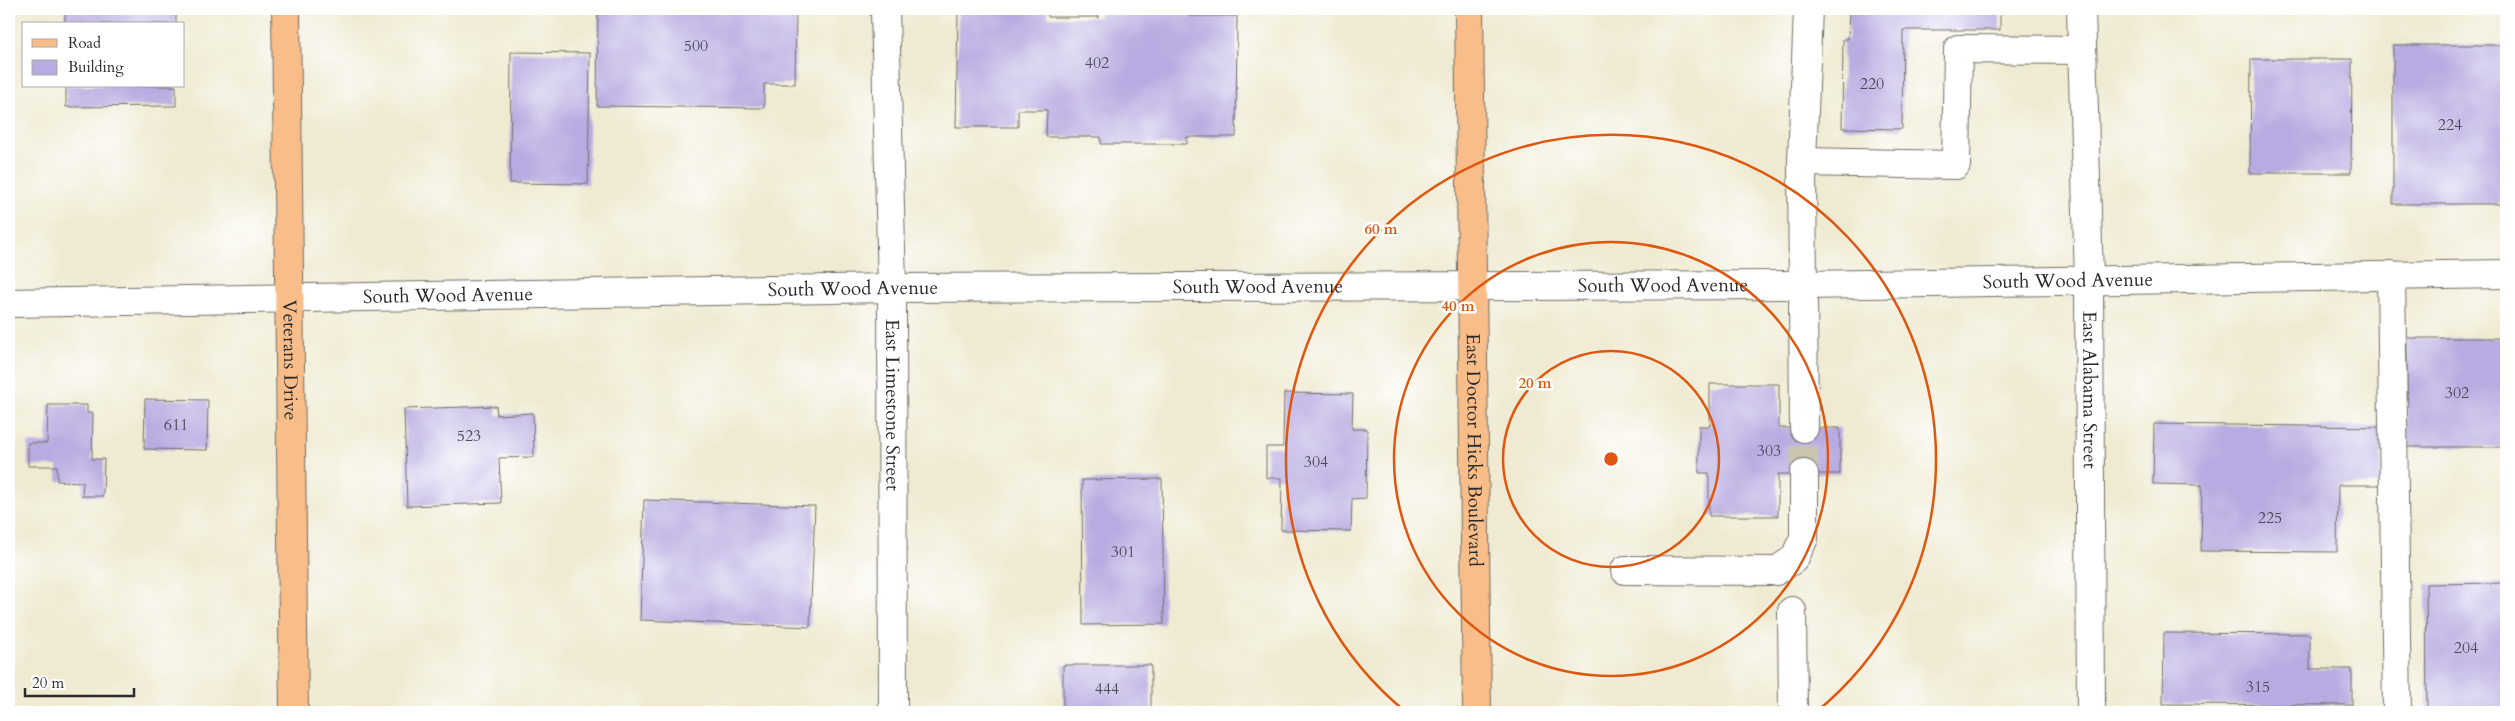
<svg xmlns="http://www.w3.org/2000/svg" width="2515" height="721" font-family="Cardo,serif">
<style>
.building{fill:#b8abe1}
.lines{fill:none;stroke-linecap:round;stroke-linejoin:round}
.minor-tunnel{stroke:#c8c4b0;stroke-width:28;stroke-dasharray:28 14;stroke-linecap:butt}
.minor-casing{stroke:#706e65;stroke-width:30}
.major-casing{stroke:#706e65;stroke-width:30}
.highway-casing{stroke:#706e65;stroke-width:30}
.minor{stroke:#fff;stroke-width:28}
.major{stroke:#f8bd89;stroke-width:28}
.highway{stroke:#f8bd89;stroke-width:28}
.ring{fill:none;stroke:#df570e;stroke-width:2.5}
.labels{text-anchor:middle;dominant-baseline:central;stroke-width:5;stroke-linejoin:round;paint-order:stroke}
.number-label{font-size:16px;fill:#4e4b58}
.street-label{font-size:19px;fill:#2b2b2b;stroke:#fff}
.centre{fill:#df570e;stroke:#fff;stroke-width:2.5}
.ring-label{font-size:15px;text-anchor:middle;font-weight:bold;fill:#df570e;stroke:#fff;stroke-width:5;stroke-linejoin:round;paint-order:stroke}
</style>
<rect width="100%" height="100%" fill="#fff"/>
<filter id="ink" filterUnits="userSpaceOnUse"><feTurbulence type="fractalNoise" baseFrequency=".02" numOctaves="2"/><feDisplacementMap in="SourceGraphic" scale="10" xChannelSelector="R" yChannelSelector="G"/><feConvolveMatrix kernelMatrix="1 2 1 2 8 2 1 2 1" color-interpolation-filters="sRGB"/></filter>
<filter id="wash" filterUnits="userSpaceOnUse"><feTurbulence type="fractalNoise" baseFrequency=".0096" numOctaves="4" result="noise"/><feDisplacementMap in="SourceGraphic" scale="20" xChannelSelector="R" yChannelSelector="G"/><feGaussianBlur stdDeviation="1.12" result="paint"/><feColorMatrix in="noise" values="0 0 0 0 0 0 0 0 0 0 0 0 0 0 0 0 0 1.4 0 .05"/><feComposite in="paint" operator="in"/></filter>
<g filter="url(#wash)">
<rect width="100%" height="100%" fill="#efead1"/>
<g id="blocks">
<path class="building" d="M65,9H176V24H65Z
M598,9H796L795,84H764V108L597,106Z
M958,9H1048V17H1099V9H1188V16H1237L1236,137H1187V144H1101V137H1046L1047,110H1018V127H956Z
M1849,9H2000V30H1903L1902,129L1842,128L1843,39H1848Z
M2393,45H2506V204H2393Z
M511,52L590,53L588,184L510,183Z
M2251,59H2352L2351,173H2250Z
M66,86H176V106L66,107Z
M2407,338H2506V447H2407Z
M1710,384H1779V428H1840V474H1778V516H1709V473H1699V426H1710Z
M1284,393L1353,394L1352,429H1367L1366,498L1352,499L1351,531L1281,530L1282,478H1266V447H1283Z
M145,399L208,400L207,450L144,449Z
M48,405H87V413H93L92,459H104L103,496H82L83,482L57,481V466H28V443H47Z
M496,406L497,415L533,413L534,457L499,458L501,503L407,506L404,409Z
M2154,424L2382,427L2381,485H2338L2337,552L2201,551L2202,485L2153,484Z
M1162,479L1164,624L1083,625L1082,480Z
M644,500L815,506L810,627L640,620Z
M2506,583V712H2427L2426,584Z
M2164,633L2310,634V669H2352V705L2163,704Z
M1063,665H1151V712H1063Z"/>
</g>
</g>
<g filter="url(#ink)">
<use href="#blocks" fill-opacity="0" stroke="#706e65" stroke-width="1"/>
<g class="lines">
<path class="minor-tunnel" d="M1804,474V428"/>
<g class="minor-casing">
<g id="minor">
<path id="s1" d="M885,9L892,288L893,712"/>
<path id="s2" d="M2081,9L2089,279L2091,712"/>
<path d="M1802,162L1956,165L1958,49L2081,50"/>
<path d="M2391,275L2397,712"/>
<path id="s3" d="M9,303L892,288L1803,285L2506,274"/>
<path d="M1804,428L1802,162L1808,9"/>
<path d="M1625,570L1776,571L1794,559L1804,538V474"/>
<path d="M1792,611L1793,712"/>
</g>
</g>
<g class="major-casing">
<g id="major">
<path id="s4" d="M286,9L294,712"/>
</g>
</g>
<g class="highway-casing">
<g id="highway">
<path id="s5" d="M1469,9L1477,712"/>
</g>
</g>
<use href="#minor" class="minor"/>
<use href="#major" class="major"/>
<use href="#highway" class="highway"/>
</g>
</g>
<g class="ring">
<circle cx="1611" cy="459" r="108"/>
<circle cx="1611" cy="459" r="217"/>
<path d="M1406 712A325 325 0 1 1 1816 712"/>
</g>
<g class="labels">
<g class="number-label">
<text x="696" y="46">500</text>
<text x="1097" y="63">402</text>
<text x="1872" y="84">220</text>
<text x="2450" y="125">224</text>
<text x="2457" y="393">302</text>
<text x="176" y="425">611</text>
<text x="469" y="436">523</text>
<text x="1769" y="451">303</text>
<text x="1316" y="462">304</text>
<text x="2270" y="518">225</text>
<text x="1123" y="552">301</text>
<text x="2466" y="648">204</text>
<text x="2258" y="687">315</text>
<text x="1107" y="689">444</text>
</g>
<g class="street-label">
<text stroke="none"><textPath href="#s3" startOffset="2059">South Wood Avenue</textPath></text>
<text stroke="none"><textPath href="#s3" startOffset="1654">South Wood Avenue</textPath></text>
<text stroke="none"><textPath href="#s3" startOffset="1249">South Wood Avenue</textPath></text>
<text stroke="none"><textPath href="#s3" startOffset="844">South Wood Avenue</textPath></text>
<text stroke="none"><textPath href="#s3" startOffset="439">South Wood Avenue</textPath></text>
<text stroke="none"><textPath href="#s4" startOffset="351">Veterans Drive</textPath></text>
<text stroke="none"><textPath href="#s2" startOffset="381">East Alabama Street</textPath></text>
<text stroke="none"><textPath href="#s1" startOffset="396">East Limestone Street</textPath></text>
<text stroke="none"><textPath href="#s5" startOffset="441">East Doctor Hicks Boulevard</textPath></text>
</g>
</g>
<circle cx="1611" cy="459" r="8" class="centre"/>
<g class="ring-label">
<text x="1381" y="234">60 m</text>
<text x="1458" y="311">40 m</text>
<text x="1535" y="388">20 m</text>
</g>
<rect width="2515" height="721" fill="none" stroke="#fff" stroke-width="30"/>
<rect x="22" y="22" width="162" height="65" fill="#ffffff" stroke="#aaaaaa"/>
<rect x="32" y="39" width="25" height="8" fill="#f8bd89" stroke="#aaaaaa"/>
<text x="68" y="48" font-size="15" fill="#2b2b2b">Road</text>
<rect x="32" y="60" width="25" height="15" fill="#b8abe1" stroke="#aaaaaa"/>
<text x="68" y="72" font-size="15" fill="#2b2b2b">Building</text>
<path d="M25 688v8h109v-8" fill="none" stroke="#2b2b2b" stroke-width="2.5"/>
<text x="32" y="688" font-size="15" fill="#2b2b2b" stroke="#ffffff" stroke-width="4" paint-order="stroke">20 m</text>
</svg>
